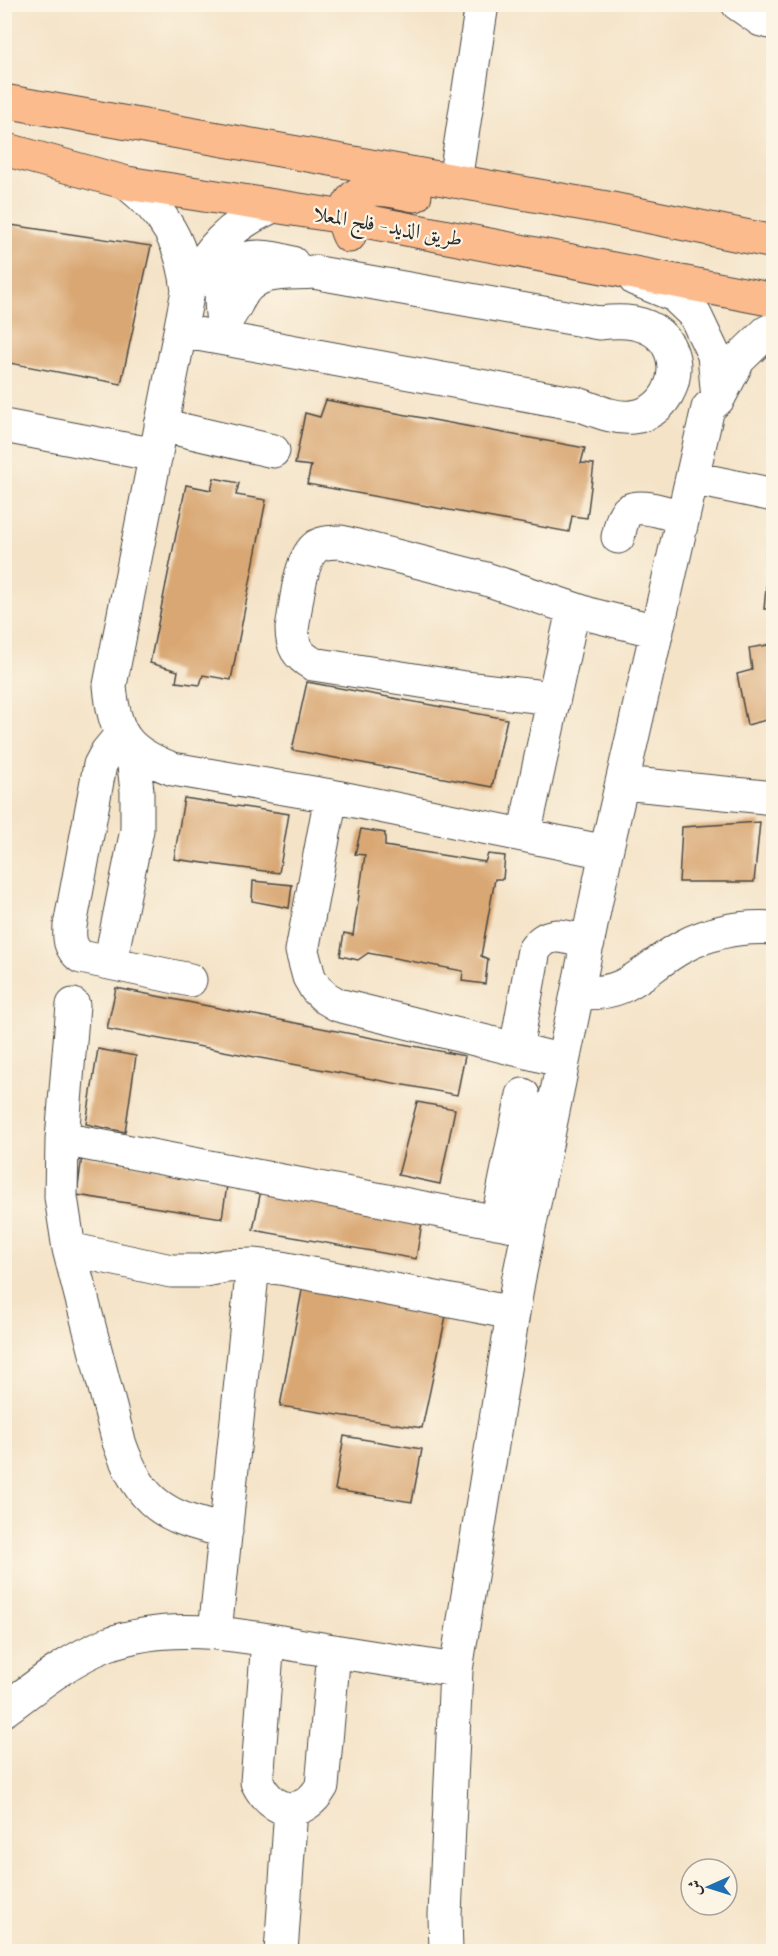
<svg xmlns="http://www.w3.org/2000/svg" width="778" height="1956" font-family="'IM FELL French Canon',Amiri,serif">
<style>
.building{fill:#d9a773}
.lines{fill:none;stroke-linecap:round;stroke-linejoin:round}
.minor-casing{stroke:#494742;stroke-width:35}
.highway-casing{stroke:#494742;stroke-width:35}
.minor{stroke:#fff;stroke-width:33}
.highway{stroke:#fbbb8d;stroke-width:33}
.labels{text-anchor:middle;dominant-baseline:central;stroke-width:4.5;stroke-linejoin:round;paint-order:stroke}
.street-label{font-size:21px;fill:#2b2b2b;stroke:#fcf5e5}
</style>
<rect width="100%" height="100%" fill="#fcf5e5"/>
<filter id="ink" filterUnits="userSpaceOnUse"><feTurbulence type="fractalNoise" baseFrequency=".0167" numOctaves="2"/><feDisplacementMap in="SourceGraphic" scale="12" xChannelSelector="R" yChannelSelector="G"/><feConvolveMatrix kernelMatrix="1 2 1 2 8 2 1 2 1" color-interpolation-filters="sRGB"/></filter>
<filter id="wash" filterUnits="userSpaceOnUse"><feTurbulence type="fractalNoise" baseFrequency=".008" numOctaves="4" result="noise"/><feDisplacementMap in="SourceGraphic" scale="24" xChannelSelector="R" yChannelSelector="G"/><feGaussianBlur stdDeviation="1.35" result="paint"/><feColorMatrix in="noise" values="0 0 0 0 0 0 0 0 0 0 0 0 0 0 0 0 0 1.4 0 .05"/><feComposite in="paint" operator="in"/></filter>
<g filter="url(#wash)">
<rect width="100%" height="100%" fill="#f4e3c7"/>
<g id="blocks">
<path class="building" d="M4,224L151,246L121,384L4,362Z
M326,400L585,448L581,463L594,464L587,518L572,516L569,532L307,484L311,466L295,464L305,413L320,417Z
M214,478L239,483L236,495L266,500L231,680L203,675L200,685L176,682L178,671L150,663L186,485L211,490Z
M774,536V609H764L771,538Z
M774,644V718L747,725L737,674L752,670L749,648Z
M307,682L507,719L492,787L292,750Z
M184,798L289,814L279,873L174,859Z
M760,822L754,882H679L682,827Z
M361,829L385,833V846L485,862L488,854L505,856L503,879H495L481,956L488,959L485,984L462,981L463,971L368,953L358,960L340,956L344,933L353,935L365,855L355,854Z
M253,881L292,885L289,908L252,901Z
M116,988L465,1056L457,1095L107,1029Z
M98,1049L136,1056L125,1132L86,1124Z
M417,1102L455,1109L440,1184L398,1175Z
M82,1156L228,1179L222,1218L77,1195Z
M261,1190L423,1216L416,1259L253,1230Z
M304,1280L449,1302L422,1428L280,1406Z
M344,1436L422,1449L412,1502L335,1490Z"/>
</g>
</g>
<g filter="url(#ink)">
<use href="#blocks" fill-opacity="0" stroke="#494742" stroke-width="1.5"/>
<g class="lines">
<g class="minor-casing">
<path id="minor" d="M738,4L761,20L774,23
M455,181L482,4
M127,183C165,213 183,243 188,291
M271,207C229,226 207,250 188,291L110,685C114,734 126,752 173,769L331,796L606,852
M635,279L674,295L695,315L714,355L718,399
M223,322C214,265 238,246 292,263
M181,331L578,404C595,410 614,419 632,417C675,413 690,353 653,330C636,320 617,321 599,323L313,272C288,274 259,269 243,292C236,303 232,314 223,324
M161,425L273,451
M4,426L156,455
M692,478L774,495
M618,537C620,530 621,521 625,514C634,500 669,514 683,517
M554,698L465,688L313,664C297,655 292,646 292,629C296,608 299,558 317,546C324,542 332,542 341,542L486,579L592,615L657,631
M121,735L107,752L100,765L70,926C69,940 70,948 81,957L190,980
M623,783L774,798
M331,796L302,951L309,977L316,989L326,998L338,1005L563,1061
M524,835L573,610
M110,963L137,830V791L132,748
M578,992C629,998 644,967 684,946C711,932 743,926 774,928
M73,1005L62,1139L61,1197L69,1249L119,1442C141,1505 164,1517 226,1531
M516,1049L534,950C549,928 566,937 588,943
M62,1139L529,1228
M497,1222L523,1095
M69,1249L171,1271H200L226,1266L253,1265L281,1268L513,1313
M215,1632L253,1265
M268,1640L257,1782C273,1815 303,1819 322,1786L334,1651
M4,1710C38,1685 69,1659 108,1644C176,1619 248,1637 316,1648C362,1656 409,1663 456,1670
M281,1952L291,1809
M446,1952L445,1915L456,1670L518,1282L606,852L708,408L718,399L739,359L767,332L774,329"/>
</g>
<g class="highway-casing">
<path id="highway" d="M4,101L607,208L774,242
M4,149L127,183L344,217L774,300
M349,236C344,226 343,219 347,209C359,179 390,191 415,195"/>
</g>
<use href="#minor" class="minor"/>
<use href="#highway" class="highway"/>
</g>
</g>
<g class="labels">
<g class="street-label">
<text transform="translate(388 226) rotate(10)">طريق الذيد - فلج المعلا</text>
</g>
</g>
<rect width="778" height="1956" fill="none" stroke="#fcf5e5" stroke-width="24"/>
<g transform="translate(709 1887) rotate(267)"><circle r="28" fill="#fcf5e5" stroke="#a8a49b" stroke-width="1.5"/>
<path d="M0-4.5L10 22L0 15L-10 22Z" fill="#1f6fb2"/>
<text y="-9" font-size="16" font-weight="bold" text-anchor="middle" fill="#2b2b2b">ش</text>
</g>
</svg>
